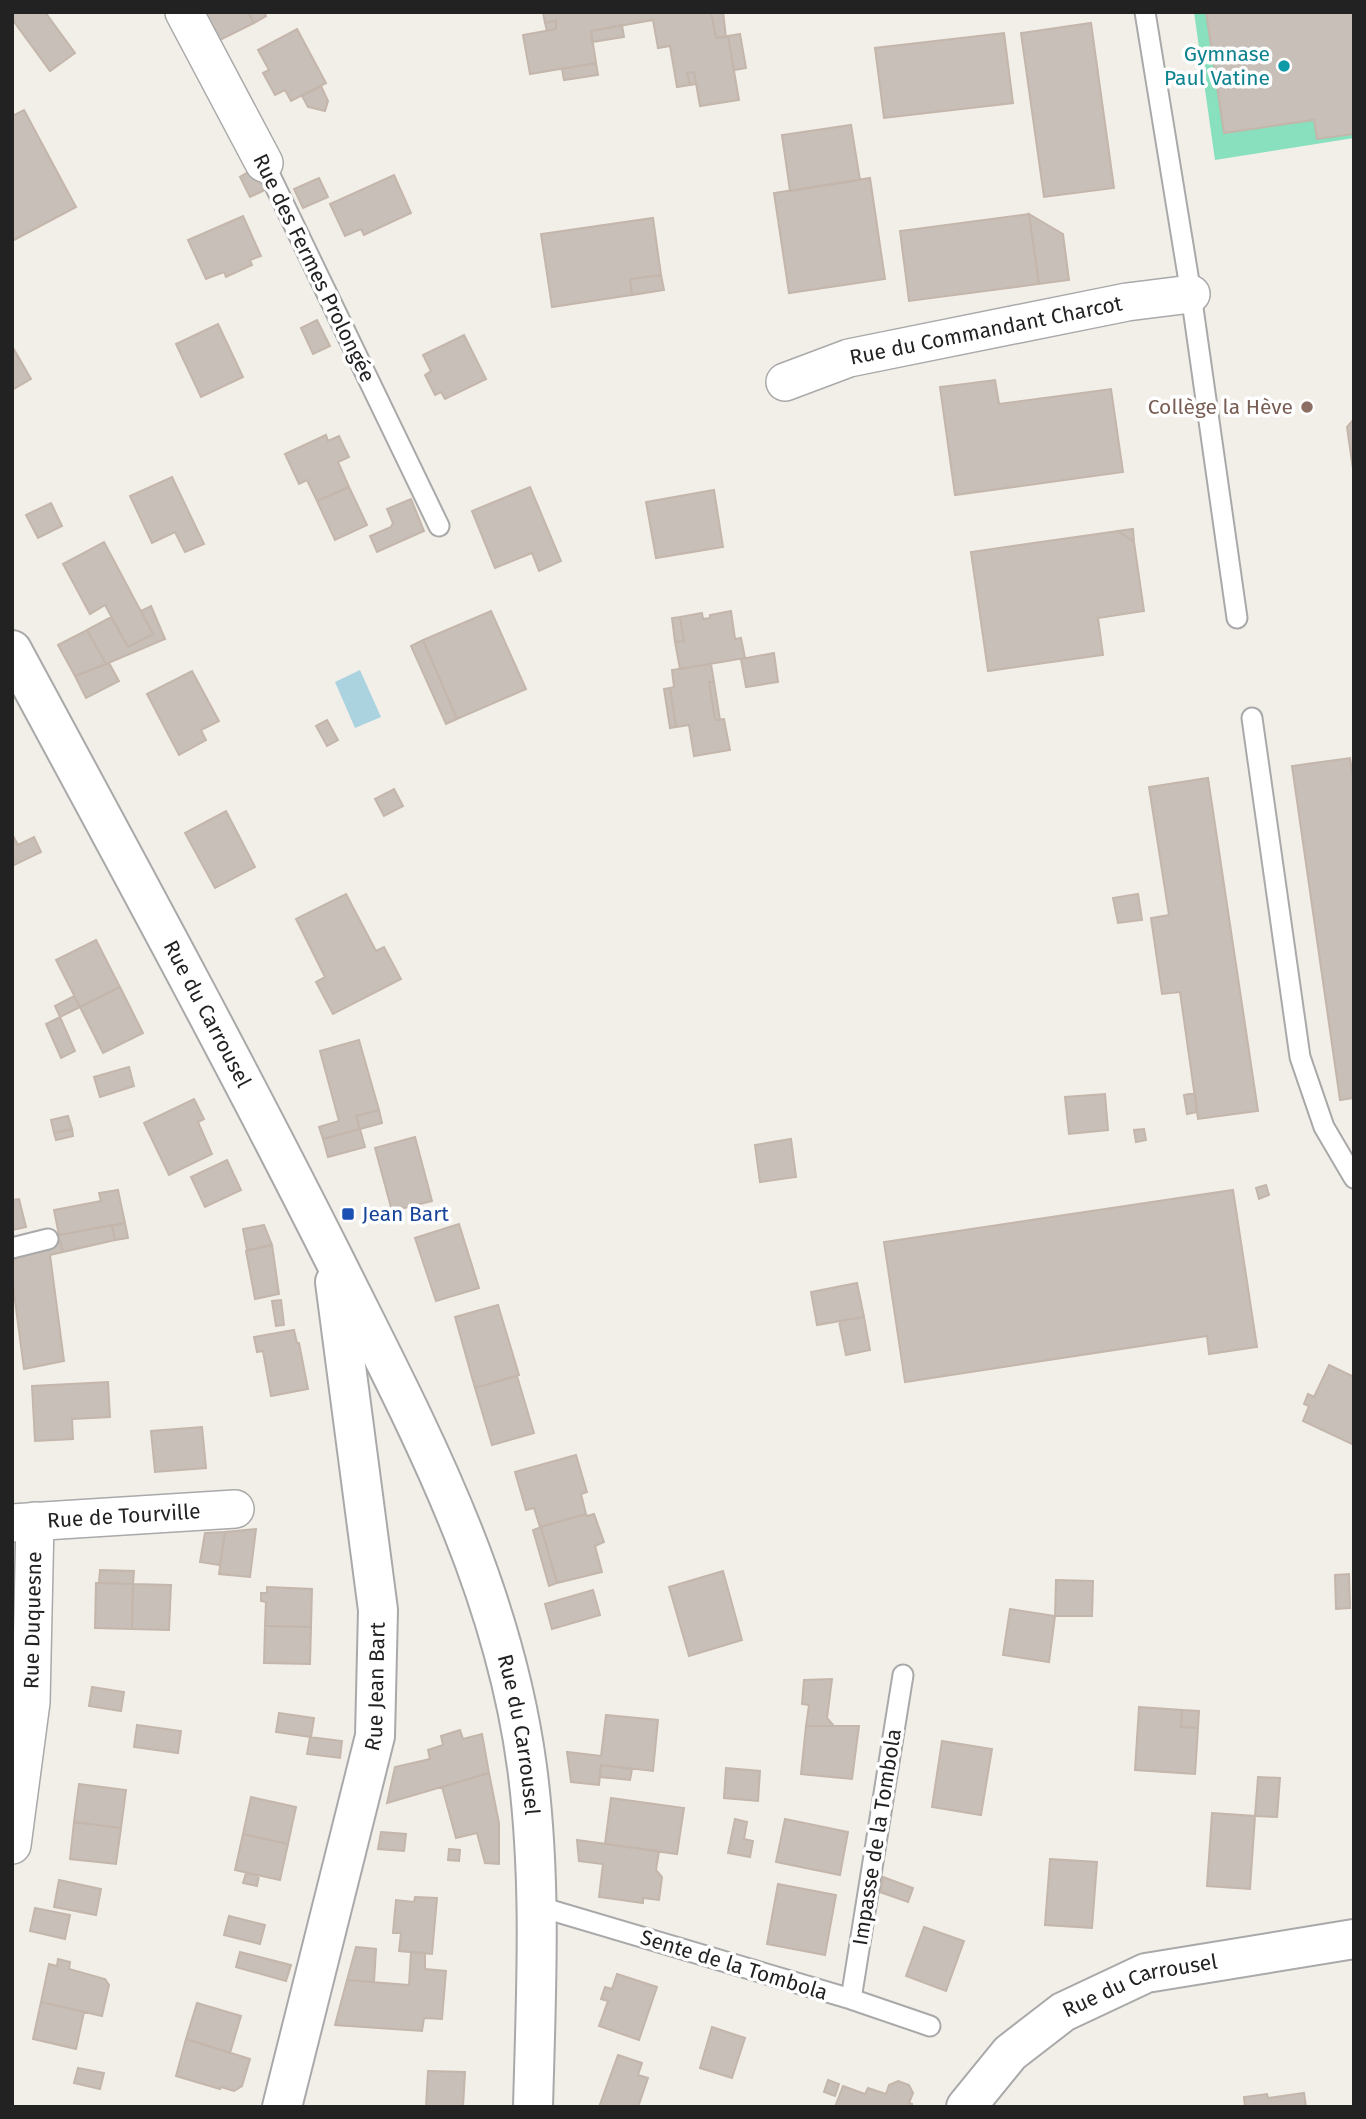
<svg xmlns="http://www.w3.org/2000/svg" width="1366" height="2119" font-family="'Fira Sans',sans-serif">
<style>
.pitch{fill:#88e0be}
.water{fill:#aad3df}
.building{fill:#c7bfb8;stroke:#c4b6ab;stroke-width:2}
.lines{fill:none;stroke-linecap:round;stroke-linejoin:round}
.service-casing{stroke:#a9a9a9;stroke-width:23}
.minor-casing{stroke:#a9a9a9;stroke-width:40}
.tertiary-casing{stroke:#a9a9a9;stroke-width:42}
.service{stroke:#fff;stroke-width:19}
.minor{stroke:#fff;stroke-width:37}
.tertiary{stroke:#fff;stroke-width:38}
.culture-dot{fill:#0f9aa8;stroke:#fff;stroke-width:2.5}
.education-dot{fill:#8d6e63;stroke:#fff;stroke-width:2.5}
.transit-dot{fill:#1a4fb4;stroke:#fff;stroke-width:2.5}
.labels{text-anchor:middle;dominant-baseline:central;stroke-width:7;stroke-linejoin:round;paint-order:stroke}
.culture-label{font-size:21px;fill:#0d838f;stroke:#fff;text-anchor:end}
.street-label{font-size:21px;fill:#222;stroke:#fff}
.education-label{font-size:21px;fill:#785e54;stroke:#fff;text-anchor:end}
.transit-label{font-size:21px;fill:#164399;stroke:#fff;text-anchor:start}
</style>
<rect width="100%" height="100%" fill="#f2efe9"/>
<path class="pitch" d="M1194,12H1354V138L1215,160Z"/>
<path class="water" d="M360,670L381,717L355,728L335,682Z"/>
<path class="building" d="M12,12H45L75,53L50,71L12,19Z
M197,12H248L254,23L214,43Z
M248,12H264L266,16L254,23Z
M543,12H711L716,38L728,36L739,100L700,106L694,72L687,73L690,85L677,87L670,46L658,48L653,20L591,31L596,63L530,74L523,35L556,29V21L545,23Z
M711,12H723L726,37L716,38Z
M1206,12H1354V134L1317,139L1314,120L1224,133Z
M556,21V29L547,31L545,23Z
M1091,23L1114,188L1044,197L1021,33Z
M622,25L624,37L592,42L591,31Z
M297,29L326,83L291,101L285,90L275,95L263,73L269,70L258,50Z
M1004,33L1013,103L884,118L875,48Z
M740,34L746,68L734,70L728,36Z
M596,63L598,75L564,80L562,69Z
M694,72L696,84L690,85L687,73Z
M321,86L328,101L325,111L308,107L302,96Z
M24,110L76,207L12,241V116Z
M851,125L860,180L790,191L782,135Z
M259,166L269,188L250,197L240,177Z
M394,175L411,213L364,235L361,229L345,236L330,204Z
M319,178L328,197L303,208L294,189Z
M870,178L885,279L789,293L774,193Z
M1029,214L1063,234L1069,280L1039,284Z
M1029,214L1039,284L909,301L900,231Z
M243,216L261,256L250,260L252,265L226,277L224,272L206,279L188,240Z
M653,218L661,275L630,279L632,295L552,307L541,234Z
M661,275L664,290L632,295L630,279Z
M317,320L330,346L313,354L301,328Z
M218,324L243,377L201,397L176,344Z
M464,335L486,379L445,399L441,392L435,395L425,375L431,371L423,355Z
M12,346L31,379L12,390Z
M995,380L999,404L1111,389L1123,472L955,495L940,387Z
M1354,419V476L1347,427Z
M326,435L328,441L339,436L349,457L338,462L349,487L317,501L307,480L299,484L285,454Z
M172,477L204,544L185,552L175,532L152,543L130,496Z
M349,487L367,525L335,540L317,501Z
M530,487L561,561L539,571L532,553L495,568L472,511Z
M714,490L723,547L656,558L646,502Z
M411,499L424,531L377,552L370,536L391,527L393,523L387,509Z
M51,503L62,526L38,538L26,515Z
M1133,529L1134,542L1118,531Z
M1118,531L1134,542L1144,611L1098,618L1103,655L988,671L971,552Z
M104,542L153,634L128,647L105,605L90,614L63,564Z
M151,606L165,639L106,664L87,630L111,617L128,647L153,634L141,611Z
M491,611L526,689L457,719L423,640Z
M731,611L735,639L741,638L745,658L680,669L675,642L684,641L680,617L702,613L703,619L710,618V615Z
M680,617L684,641L675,642L672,618Z
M87,630L106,664L75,676L58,645Z
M423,640L457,719L446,724L411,646Z
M774,653L778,682L746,687L741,659Z
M109,663L119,681L86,698L75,676Z
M711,664L714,682H709L715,720L724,719L730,750L694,756L689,725L676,727L670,688L674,687L672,670Z
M192,671L219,721L201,730L206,740L179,755L147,694Z
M709,682H714L720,720H715Z
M670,688L676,727L670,728L664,689Z
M327,720L338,740L327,746L316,726Z
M1350,758L1354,782V1098L1340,1100L1292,766Z
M1208,778L1258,1111L1198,1119L1180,992L1162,994L1151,918L1169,915L1149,787Z
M394,789L403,806L384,816L375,799Z
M226,811L255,867L215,888L185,833Z
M12,834L18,845L34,837L41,852L12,866Z
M346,894L376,951L384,947L401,979L333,1014L316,982L325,977L296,919Z
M1138,894L1142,920L1118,923L1113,898Z
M96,940L120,987L80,1007L56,960Z
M120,987L143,1033L103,1053L80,1007Z
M74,996L80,1007L60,1017L55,1006Z
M60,1017L75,1051L61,1058L46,1024Z
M359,1040L379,1110L356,1116L360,1129L323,1139L319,1127L339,1121L320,1051Z
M129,1067L134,1086L100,1097L94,1077Z
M1195,1093L1197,1112L1187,1114L1184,1095Z
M1105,1094L1108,1130L1069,1134L1065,1097Z
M194,1099L204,1119L198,1122L212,1154L169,1175L144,1123Z
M379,1110L382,1123L360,1129L356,1116Z
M68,1116L72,1129L54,1133L51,1120Z
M72,1129L73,1136L56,1140L54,1133Z
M360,1129L365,1147L328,1157L323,1139Z
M1144,1129L1146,1140L1136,1142L1134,1130Z
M415,1137L432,1201L392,1211L375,1148Z
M791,1139L796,1177L760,1182L755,1145Z
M227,1160L241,1190L205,1207L191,1177Z
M1266,1185L1269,1195L1259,1199L1256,1188Z
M118,1190L125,1223L59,1235L54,1210L101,1201L99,1193Z
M1233,1190L1257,1347L1209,1354L1207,1336L905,1382L884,1242Z
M19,1199L26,1227L12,1230V1200Z
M125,1223L128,1238L115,1240L112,1226Z
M459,1224L479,1288L436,1301L415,1238Z
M112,1225L115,1240L63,1252L60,1241L55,1243L54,1236Z
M264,1225L272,1245L247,1250L243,1229Z
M50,1237L55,1243L60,1241L63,1252L50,1255L64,1361L24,1369L12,1278V1259L54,1248Z
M272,1245L279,1294L255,1299L246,1251Z
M857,1283L864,1317L817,1325L811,1292Z
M281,1300L284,1325L276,1326L272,1301Z
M498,1305L519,1375L475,1388L455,1317Z
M864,1317L870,1350L846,1355L839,1321Z
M294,1330L297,1343H299L308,1389L271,1396L263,1351L257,1352L254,1337Z
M1329,1365L1354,1377V1445L1303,1421L1309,1406L1304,1404L1308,1394L1314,1397Z
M517,1376L534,1433L492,1445L475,1388Z
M108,1382L110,1417L72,1419L73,1439L35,1441L32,1386Z
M202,1427L206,1468L155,1472L151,1431Z
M576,1455L587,1492L581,1494L586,1514L540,1527L534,1508L526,1510L515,1472Z
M586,1514L587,1516L594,1514L604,1542L595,1546L602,1572L557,1583L541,1527Z
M541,1527L557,1583L549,1586L533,1530Z
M256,1529L250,1577L219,1574L225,1532Z
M225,1532L220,1565L200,1562L205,1533Z
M100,1570L134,1571L133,1584L99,1583Z
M723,1571L742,1640L689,1656L669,1587Z
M1349,1574L1350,1608L1336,1609L1335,1575Z
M1056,1580L1093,1581L1092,1616H1055Z
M96,1583L133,1584L132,1629L95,1628Z
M133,1584L171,1585L169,1630L132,1629Z
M267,1587L312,1589L311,1627L265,1626L266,1602L261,1601V1593H267Z
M593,1590L600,1615L552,1629L545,1604Z
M1010,1609L1055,1616L1049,1662L1003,1655Z
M265,1626L311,1627L310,1664L264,1663Z
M832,1679L827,1718L834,1726H806L809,1705L802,1704L804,1680Z
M92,1687L124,1692L121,1711L89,1706Z
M1139,1707L1182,1710L1181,1727L1198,1728L1195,1774L1135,1770Z
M1182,1710L1199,1711L1198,1728L1181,1727Z
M279,1713L314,1718L311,1737L276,1732Z
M606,1715L658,1720L653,1771L601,1765L599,1785L571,1782L567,1752L601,1756Z
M137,1725L181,1731L178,1753L134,1747Z
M806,1726H859L852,1779L801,1774Z
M460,1730L463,1739L482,1734L489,1773L387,1803L395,1767L430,1759L428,1750L443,1745L441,1736Z
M310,1737L342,1741L340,1758L307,1754Z
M942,1741L992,1749L981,1815L932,1807Z
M601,1765L632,1769L630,1780L600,1777Z
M726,1768L760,1771L758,1801L724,1798Z
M489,1773L499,1823V1864L485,1863L477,1833L456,1838L442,1787Z
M1258,1777L1280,1778L1277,1817L1255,1816Z
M79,1784L126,1790L121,1828L74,1822Z
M251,1797L296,1807L288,1844L243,1834Z
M611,1798L684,1808L677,1854L605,1844Z
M1212,1813L1255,1816L1250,1889L1207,1886Z
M735,1819L747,1822L744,1839L753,1841L750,1857L728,1853Z
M785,1819L848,1832L840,1875L776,1862Z
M74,1822L121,1828L116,1864L70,1859Z
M381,1832L406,1834L404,1851L378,1849Z
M243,1834L288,1844L280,1880L235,1870Z
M577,1840L659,1851L656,1870L662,1877L659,1900L643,1898V1903L599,1897L603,1864L579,1861Z
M449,1849L460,1850L459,1861L448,1860Z
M1050,1859L1097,1862L1092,1928L1045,1925Z
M246,1873L259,1875L257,1886L243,1883Z
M883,1877L913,1888L908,1902L880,1892Z
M59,1880L101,1889L96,1915L54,1907Z
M778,1884L836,1895L825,1955L767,1944Z
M415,1897L437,1898L432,1954L399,1951L401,1933H393L396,1900L414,1902Z
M35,1908L70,1915L65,1939L30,1931Z
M229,1916L265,1925L260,1944L224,1935Z
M924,1927L964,1941L946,1991L906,1976Z
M356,1947L376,1949L374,1982L347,1980Z
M240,1952L291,1965L286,1981L236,1967Z
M411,1952L425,1953V1969L446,1971L442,2019L424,2018L422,2031L335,2025L347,1980L409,1985Z
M58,1959L70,1962L69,1969L105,1979L109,1985L102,2016L41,2002L49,1964L57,1966Z
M617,1974L657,1987L639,2040L599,2026L608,2001L601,1999L605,1987L612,1989Z
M41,2002L84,2012L76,2049L33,2039Z
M197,2003L241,2016L230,2053L186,2039Z
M712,2027L745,2038L732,2078L700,2068Z
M186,2039L250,2059L242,2086L234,2091L221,2087L220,2089L176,2076Z
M618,2055L642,2063L638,2075L648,2078L638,2107H599Z
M78,2068L104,2073L100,2089L74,2083Z
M428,2071L465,2072L463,2107H426Z
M828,2080L839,2084L835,2096L824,2092Z
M898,2081L909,2085L913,2093L909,2103L912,2104L911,2107H835L843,2086L865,2094L868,2088L886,2094L889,2085Z
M1304,2093L1306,2107H1245L1244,2097L1267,2094L1268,2098Z"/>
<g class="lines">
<g class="service-casing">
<path id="service" d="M1145,12L1191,294L1237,618
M264,163L439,526
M1252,718L1300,1057L1324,1127L1354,1178
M12,1248L48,1239
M537,1906L851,1999L930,2026
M851,1999L903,1675"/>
</g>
<g class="minor-casing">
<g id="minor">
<path d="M184,12L264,163"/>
<path id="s1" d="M785,382L849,358L1127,302L1191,294"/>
<path id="s2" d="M12,1523L235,1509"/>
<path id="s3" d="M12,1845L31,1702L35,1521"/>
</g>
</g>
<g class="tertiary-casing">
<g id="tertiary">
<path id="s4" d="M12,650C121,852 231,1054 334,1259C416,1424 502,1580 527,1767C542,1879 536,1994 533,2107"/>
<path id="s5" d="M282,2107L375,1736L378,1610L335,1282"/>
<path id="s6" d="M966,2107L1010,2053L1063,2012L1146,1973L1354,1939"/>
</g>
</g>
<use href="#service" class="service"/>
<use href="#minor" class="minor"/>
<use href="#tertiary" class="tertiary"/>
</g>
<circle class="culture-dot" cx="1284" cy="66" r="7"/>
<circle class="education-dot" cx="1307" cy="407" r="7"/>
<rect class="transit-dot" x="341" y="1207" width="14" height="14" rx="3.5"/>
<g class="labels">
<g class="culture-label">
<text x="1270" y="54">Gymnase<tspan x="1270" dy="24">Paul Vatine</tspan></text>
</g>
<g class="street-label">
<text transform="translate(314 268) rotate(64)">Rue des Fermes Prolongée</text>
<text stroke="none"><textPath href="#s1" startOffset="208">Rue du Commandant Charcot</textPath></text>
<text stroke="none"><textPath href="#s4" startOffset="413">Rue du Carrousel</textPath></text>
<text stroke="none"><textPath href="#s2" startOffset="112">Rue de Tourville</textPath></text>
<text stroke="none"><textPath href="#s3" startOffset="226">Rue Duquesne</textPath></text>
<text stroke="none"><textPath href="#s5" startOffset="432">Rue Jean Bart</textPath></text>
<text stroke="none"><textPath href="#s4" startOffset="1202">Rue du Carrousel</textPath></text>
<text transform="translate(877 1837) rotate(-81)">Impasse de la Tombola</text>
<text transform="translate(734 1965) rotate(17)">Sente de la Tombola</text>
<text stroke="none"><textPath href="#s6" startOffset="219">Rue du Carrousel</textPath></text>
</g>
<g class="education-label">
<text x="1293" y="407">Collège la Hève</text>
</g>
<g class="transit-label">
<text x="362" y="1214">Jean Bart</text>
</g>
</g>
<rect width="1366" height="2119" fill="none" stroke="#222222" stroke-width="28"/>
</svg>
